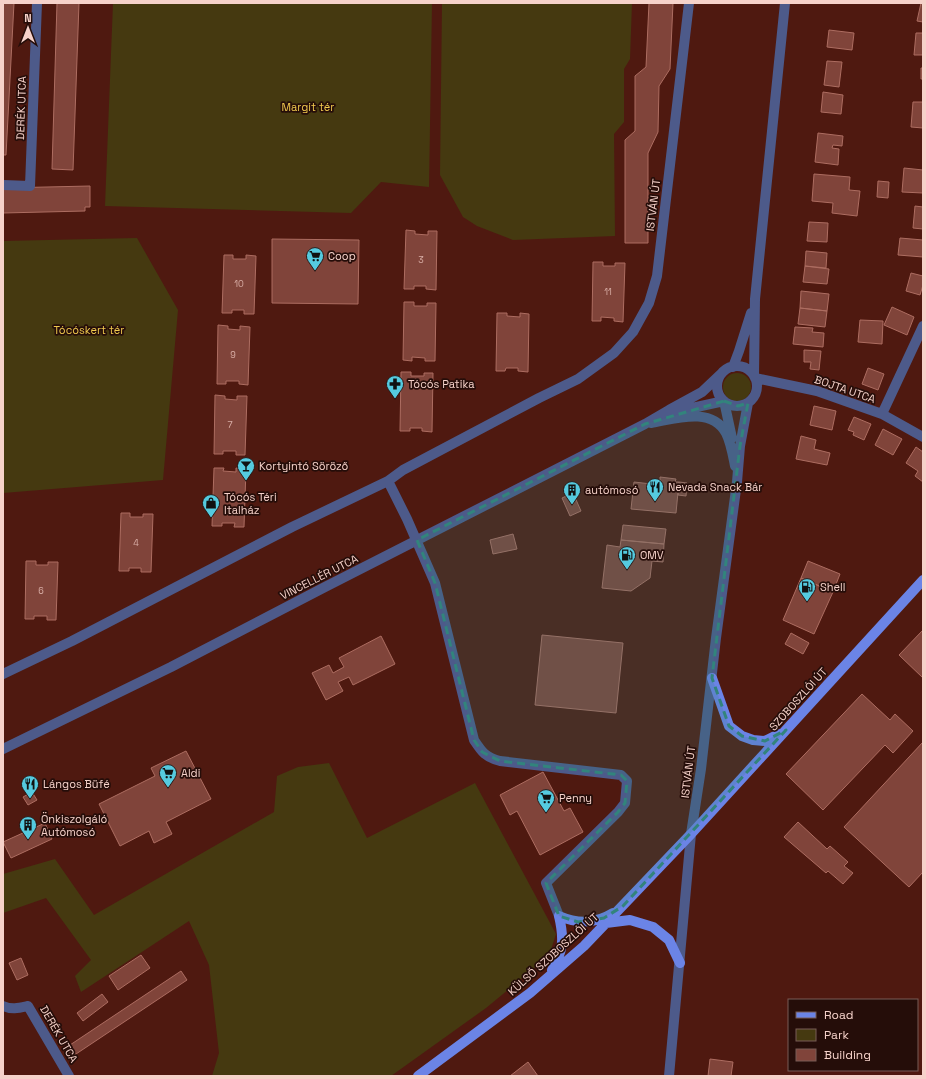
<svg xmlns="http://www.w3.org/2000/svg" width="926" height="1079" font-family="'Space Grotesk',sans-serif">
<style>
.green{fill:#453910}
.building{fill:#80443a;stroke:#ad6d61}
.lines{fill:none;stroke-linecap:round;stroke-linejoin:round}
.minor{stroke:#4d5a8a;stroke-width:10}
.major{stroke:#6b84e6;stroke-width:10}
.marked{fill:#32847c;fill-opacity:0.2;stroke:#32847c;stroke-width:3;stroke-dasharray:8 5;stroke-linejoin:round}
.labels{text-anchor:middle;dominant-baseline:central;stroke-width:3.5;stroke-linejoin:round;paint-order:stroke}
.number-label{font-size:9px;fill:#d8aea6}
.park-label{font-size:11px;fill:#f1ca4e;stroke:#250d09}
.street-label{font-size:11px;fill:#f6d2ca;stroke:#250d09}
.poi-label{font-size:11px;fill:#f6d2ca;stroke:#250d09;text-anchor:start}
</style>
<rect width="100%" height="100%" fill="#4f1910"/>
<path class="green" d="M113,3H432L429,187L381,182L351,213L105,206Z
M442,3H632L630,59L624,69V122L614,134L615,236L513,240L477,226L463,217L440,175Z
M137,238L178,310L163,480L3,493V241Z
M723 387a14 14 0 1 1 28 0a14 14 0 1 1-28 0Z
M329,763L367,838L475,783L556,934L549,956L486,1008L391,1076H212L219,1053L209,965L189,921L81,992L75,976L91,960L46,898L3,913V874L55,859L94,915L274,812L277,776L298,767Z"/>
<path class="building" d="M3,3H14L6,155H3Z
M57,3H79L73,170L52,169Z
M649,3H673L670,69L659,86L658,132L648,153V243H625V140L635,131V76L646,67Z
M921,3H923V22L917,21Z
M829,30L854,33L852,50L827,47Z
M916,33H923V55H914Z
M827,61L842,62L839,87L824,85Z
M921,68H923V79H921Z
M823,92L843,95L841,114L821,112Z
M913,102H923V128L911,127Z
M818,133L843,136L842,146L833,145L832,148L839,149L838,165L815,162Z
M904,168L923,170V193L902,192Z
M814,174L850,177L849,190L860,191L857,216L832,213L833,203L812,201Z
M878,181L889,182L888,198L877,197Z
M90,186V207H85V211L3,213V188Z
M915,206L923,207V229L913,228Z
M809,222L828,223L827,242L807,241Z
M406,230L415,231V234L428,235V231H437L436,290L426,289V286H414V289H404Z
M900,238L923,240V257L898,255Z
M272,239L359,240L358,304L272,303Z
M806,251L827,253L826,268L805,266Z
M224,255H233V259H246V255L256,256L254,314H244V310H232V313H222Z
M593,262H603V266H615V263H625L623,322L614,321V318L601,317V321H592Z
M805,266L829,269L827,284L803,282Z
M911,273L923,276V285L920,295L906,291Z
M801,291L829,294L827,311L800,308Z
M404,302H414V306H427V303H436L435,361H425V358L412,357V361L403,360Z
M892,307L914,317L907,335L884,325Z
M800,308L827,311L825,327L798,324Z
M497,313H507V316L520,317V313L529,314L528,372L518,371V368H506L505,371H496Z
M860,320L883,321L882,344L858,342Z
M218,325L228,326V329L240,330V326L250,327L248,385L239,384V381H226V384H217Z
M795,327L813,328L812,332L824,333L823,347L793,344Z
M804,350L821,351L819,370L810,369L811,362H804Z
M868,368L884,374L878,390L862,384Z
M401,372H411V376H424V373H433L432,432L422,431V428H410V431H400Z
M215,395L225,396V399L237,400V396H247L245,455H236V451H223V454H214Z
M814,406L836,411L832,430L810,425Z
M854,417L871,424L864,440L853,435L854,432L848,430Z
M883,429L902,439L893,455L875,445Z
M801,436L816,440L814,449L830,453L827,465L796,459Z
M916,447L923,452V482L915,476L918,471L906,463Z
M214,468H224L223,471L236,472V468L246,469L244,527H234L235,523H222V526H212Z
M660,477L676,479L675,482H679L676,513L631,509L634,482L660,485Z
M679,482L687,483L686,496L678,495Z
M573,493L581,511L570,516L562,498Z
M121,513H130V517H143V514H153L151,572H141V568H129V571H119Z
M623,525L666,529L664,544L621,540Z
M513,534L517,549L493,554L490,540Z
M621,540L664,544L663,562L652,561L650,578L631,591L602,588L607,545L620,547Z
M26,561H36V565H48V562H58L56,620H47V616H34V619H25Z
M808,561L840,574L833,592L801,578Z
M801,578L833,592L814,634L783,620Z
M923,630V678L899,655Z
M791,633L809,643L803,654L785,644Z
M542,635L623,643L616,713L535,705Z
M381,636L395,664L353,685L349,677L338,682L343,691L326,700L312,673L329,665L333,673L344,667L339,658Z
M862,694L890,720L895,714L913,731L893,753L885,745L823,810L786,774Z
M923,742V872L909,887L844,827Z
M186,751L211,799L166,822L172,834L154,843L149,831L120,846L99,804L155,776L151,768Z
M543,772L564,811L570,808L583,832L540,855L517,811L510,815L500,795Z
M32,792L37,800L28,805L23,797Z
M798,822L827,849L830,846L848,862L844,866L853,873L843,884L828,871L826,873L784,837Z
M45,823L52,839L11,858L3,842Z
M141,955L150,968L118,990L109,976Z
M21,958L28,975L17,980L9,963Z
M181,971L187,980L70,1058L64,1049Z
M102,994L108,1002L83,1021L77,1013Z
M710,1059L733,1062L731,1076H708Z
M528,1062L538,1076H510Z"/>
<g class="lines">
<path class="minor" d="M3,185L30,186L37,3
M717 386a20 20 0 1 1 40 0a20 20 0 1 1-40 0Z
M733,367L739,351L751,313
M754,376L755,299L785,3
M755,378L817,391L882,414L923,437
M724,401L732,438
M677,413L692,408L724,401
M882,414L923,326
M651,423C675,419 711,406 726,433C731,443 733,456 735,466
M388,481L407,519L435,583L474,740C482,752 485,757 500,761L621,775L627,781L625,803L618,812L546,883L559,916
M3,674L72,641L292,527L388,481L403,470L539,398L578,379L614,353L633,332L649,303L657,276L689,3
M3,749L171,667L325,587L645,424L669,410L702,392L721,374
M3,1006C12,1010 19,1008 28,1006L69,1076
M669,1076L691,834L701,769L716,638L737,482L740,446L748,403"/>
<path class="major" d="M712,678L729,726L742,736L753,740L765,741L779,734
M559,916C578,924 595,924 613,913
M606,923L630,920L653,927L669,940L680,963
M552,970C564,950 564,938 559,916
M418,1076L530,993L584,946L606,923L691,834L923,580"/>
</g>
<path class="marked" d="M724,401L738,406L748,403L740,446L712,678L729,726L742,736L765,741L786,730L623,906L604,918L578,922L559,916L546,883L618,812L625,803L627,781L621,775L500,761L482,752L474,740L435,583L417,540L645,424Z"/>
<defs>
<g id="supermarket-pin" transform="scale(0.9)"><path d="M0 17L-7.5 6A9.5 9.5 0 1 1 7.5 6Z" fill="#55cadf" stroke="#250d09"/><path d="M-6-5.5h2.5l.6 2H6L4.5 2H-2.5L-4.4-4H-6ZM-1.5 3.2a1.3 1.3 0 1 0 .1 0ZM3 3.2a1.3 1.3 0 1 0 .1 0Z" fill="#111"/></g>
<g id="pharmacy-pin" transform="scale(0.9)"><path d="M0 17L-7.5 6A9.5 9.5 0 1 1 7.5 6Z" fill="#55cadf" stroke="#250d09"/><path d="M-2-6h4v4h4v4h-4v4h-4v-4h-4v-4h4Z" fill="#111"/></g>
<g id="bar-pin" transform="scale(0.9)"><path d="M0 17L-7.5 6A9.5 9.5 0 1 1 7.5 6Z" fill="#55cadf" stroke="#250d09"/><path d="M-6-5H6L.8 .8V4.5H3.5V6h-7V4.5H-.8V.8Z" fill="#111"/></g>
<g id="restaurant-pin" transform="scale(0.9)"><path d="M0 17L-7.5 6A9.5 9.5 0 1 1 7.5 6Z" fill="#55cadf" stroke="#250d09"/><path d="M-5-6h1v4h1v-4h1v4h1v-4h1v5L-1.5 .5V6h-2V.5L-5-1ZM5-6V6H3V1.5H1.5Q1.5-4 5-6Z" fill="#111"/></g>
<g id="building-pin" transform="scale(0.9)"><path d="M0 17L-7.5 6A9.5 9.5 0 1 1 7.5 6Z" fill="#55cadf" stroke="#250d09"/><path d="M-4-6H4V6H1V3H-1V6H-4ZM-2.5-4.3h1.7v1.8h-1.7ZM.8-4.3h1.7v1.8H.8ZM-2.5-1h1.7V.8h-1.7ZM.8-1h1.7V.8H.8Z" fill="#111"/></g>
<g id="shop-pin" transform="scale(0.9)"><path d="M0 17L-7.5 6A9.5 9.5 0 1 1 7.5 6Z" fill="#55cadf" stroke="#250d09"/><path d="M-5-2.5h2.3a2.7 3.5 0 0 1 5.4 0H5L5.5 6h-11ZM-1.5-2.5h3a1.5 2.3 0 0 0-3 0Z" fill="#111"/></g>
<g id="fuel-pin" transform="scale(0.9)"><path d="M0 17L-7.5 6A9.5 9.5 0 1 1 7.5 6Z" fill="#55cadf" stroke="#250d09"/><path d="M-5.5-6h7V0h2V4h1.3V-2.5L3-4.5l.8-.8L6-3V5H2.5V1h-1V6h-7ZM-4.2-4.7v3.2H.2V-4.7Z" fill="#111"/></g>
</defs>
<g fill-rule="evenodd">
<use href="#supermarket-pin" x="315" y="256"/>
<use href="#pharmacy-pin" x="395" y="384"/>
<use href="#bar-pin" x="246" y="466"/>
<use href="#restaurant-pin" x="655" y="487"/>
<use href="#building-pin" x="572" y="490"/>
<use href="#shop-pin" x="211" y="503"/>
<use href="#fuel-pin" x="627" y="555"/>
<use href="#fuel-pin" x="807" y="587"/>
<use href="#supermarket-pin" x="168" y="773"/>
<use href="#restaurant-pin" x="30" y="784"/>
<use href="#supermarket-pin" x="546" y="798"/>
<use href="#building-pin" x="28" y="825"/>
</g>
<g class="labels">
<g class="number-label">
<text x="421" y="260">3</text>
<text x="239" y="284">10</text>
<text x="608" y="292">11</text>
<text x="233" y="355">9</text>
<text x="230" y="425">7</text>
<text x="136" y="543">4</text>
<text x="41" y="591">6</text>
</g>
<g class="park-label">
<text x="308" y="107">Margit tér</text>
<text x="89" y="330">Tócóskert tér</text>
</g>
<g class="street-label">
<text transform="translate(21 108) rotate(-88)">DERÉK UTCA</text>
<text transform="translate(653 205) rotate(-83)">ISTVÁN ÚT</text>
<text transform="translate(845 389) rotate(19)">BOJTA UTCA</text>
<text transform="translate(319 577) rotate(-27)">VINCELLÉR UTCA</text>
<text transform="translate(798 699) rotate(-48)">SZOBOSZLÓI ÚT</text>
<text transform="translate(688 772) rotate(-83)">ISTVÁN ÚT</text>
<text transform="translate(553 954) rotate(-42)">KÜLSŐ SZOBOSZLÓI ÚT</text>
<text transform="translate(59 1034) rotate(60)">DERÉK UTCA</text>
</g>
<g class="poi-label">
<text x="328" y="256">Coop</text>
<text x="408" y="384">Tócós Patika</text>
<text x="259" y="466">Kortyintó Söröző</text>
<text x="668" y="487">Nevada Snack Bár</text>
<text x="585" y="490">autómosó</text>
<text x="224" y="497">Tócós Téri<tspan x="224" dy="13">Italház</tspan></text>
<text x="640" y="555">OMV</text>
<text x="820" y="587">Shell</text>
<text x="181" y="773">Aldi</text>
<text x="43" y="784">Lángos Büfé</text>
<text x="559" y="798">Penny</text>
<text x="41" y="819">Önkiszolgáló<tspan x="41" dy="13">Autómosó</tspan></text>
</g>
</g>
<rect width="926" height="1079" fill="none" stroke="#f6d2ca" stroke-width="8"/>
<rect x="788" y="999" width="130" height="72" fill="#250d09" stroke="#795c56"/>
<rect x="796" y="1012" width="20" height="6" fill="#6b84e6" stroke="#795c56"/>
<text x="824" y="1019" font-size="12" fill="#f6d2ca">Road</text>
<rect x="796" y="1029" width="20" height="12" fill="#453910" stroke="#795c56"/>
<text x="824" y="1039" font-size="12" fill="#f6d2ca">Park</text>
<rect x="796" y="1049" width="20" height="12" fill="#80443a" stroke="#795c56"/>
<text x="824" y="1059" font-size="12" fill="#f6d2ca">Building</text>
<g transform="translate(28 28)" stroke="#250d09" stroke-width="3" paint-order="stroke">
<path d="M0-3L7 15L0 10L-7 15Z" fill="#f6d2ca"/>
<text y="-6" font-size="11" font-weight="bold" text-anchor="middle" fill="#f6d2ca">N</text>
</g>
</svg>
